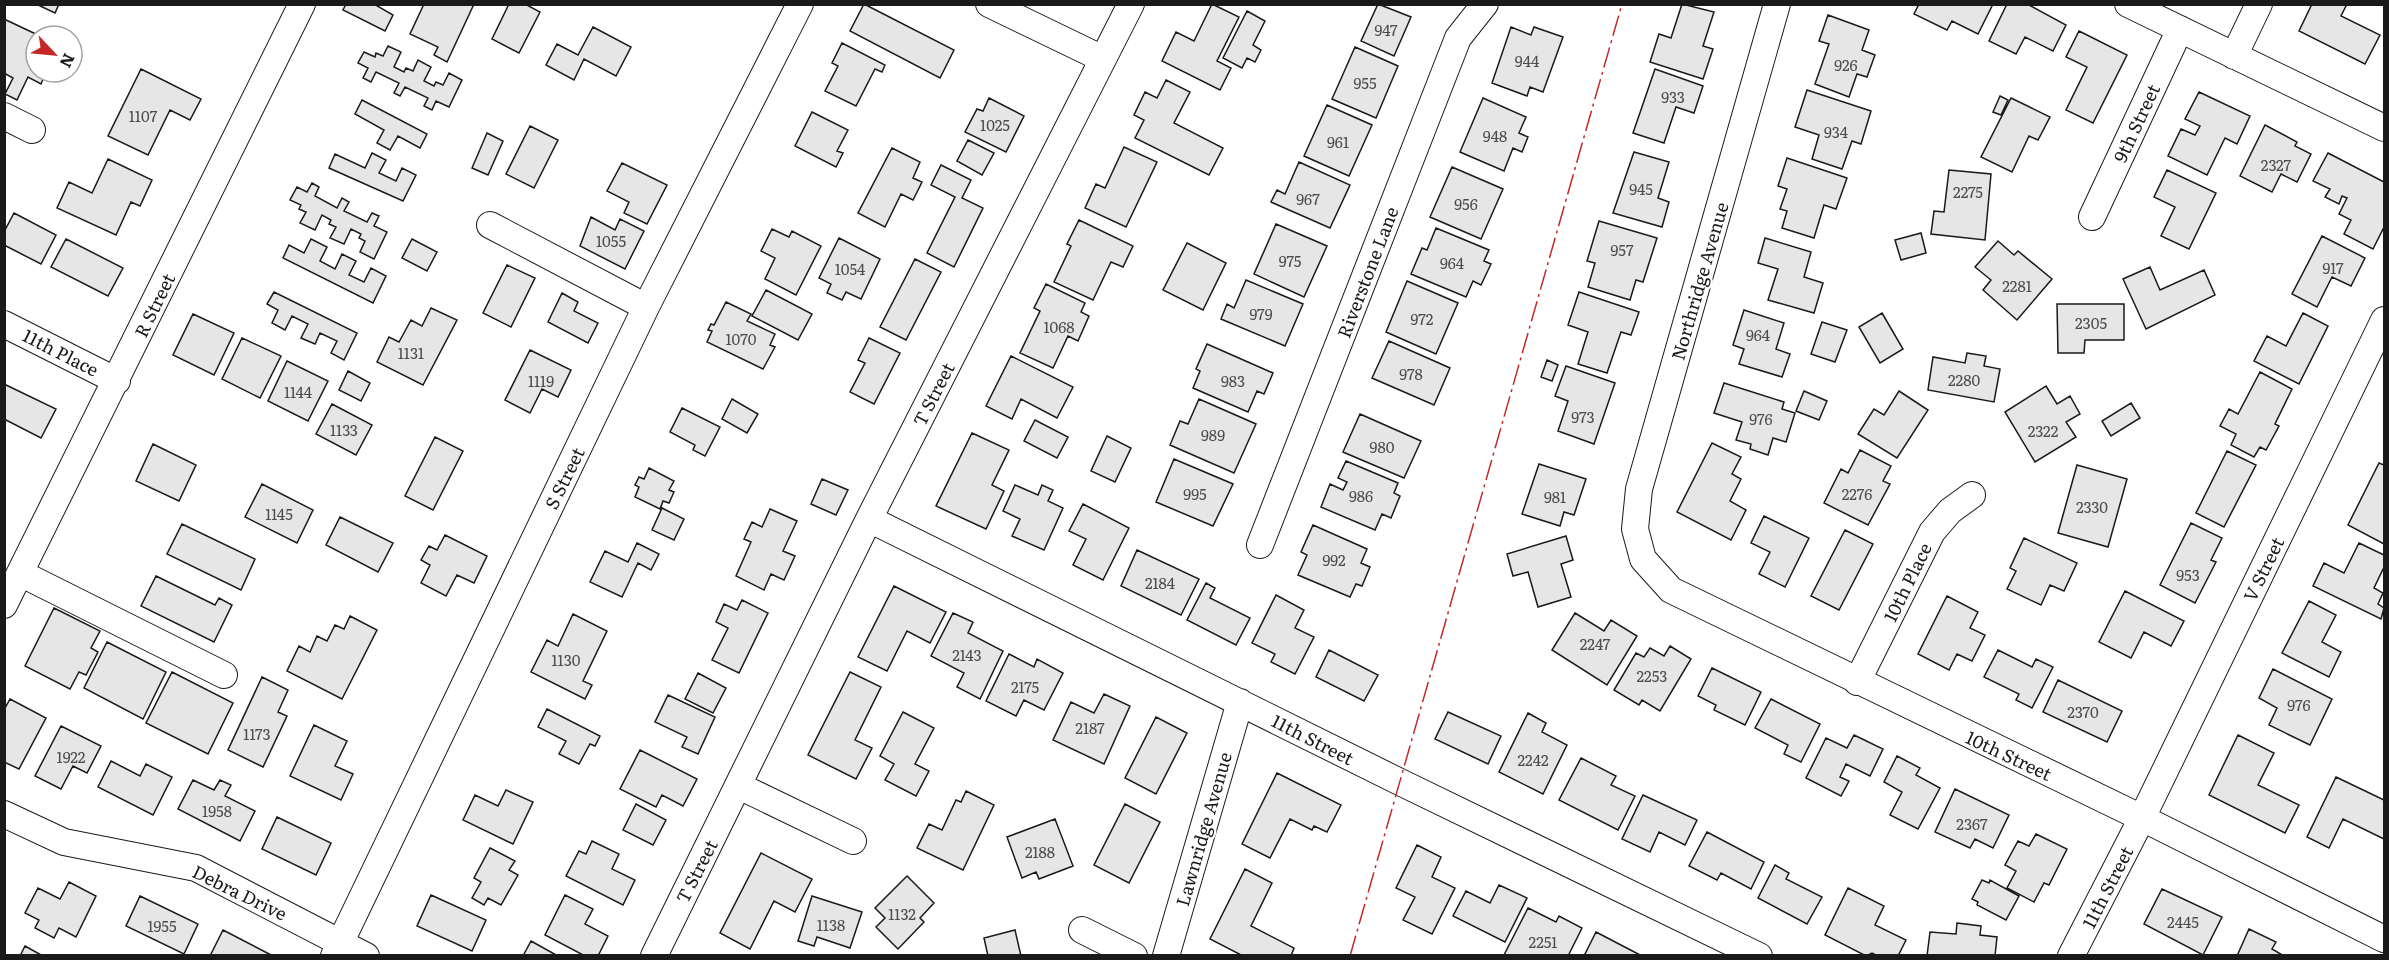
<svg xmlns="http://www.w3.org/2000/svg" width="2389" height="960" font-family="Literata,serif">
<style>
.building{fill:#e6e6e6;stroke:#1a1a1a;stroke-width:1.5}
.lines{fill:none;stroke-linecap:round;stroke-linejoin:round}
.minor-casing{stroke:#1a1a1a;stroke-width:28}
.minor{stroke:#fff;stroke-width:26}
.power{stroke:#c62828;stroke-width:1.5;stroke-dasharray:21 4.5 3 4.5;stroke-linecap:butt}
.labels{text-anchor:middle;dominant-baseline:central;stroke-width:4.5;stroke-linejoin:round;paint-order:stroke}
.number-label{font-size:15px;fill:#4d4d4d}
.street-label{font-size:18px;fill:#1a1a1a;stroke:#fff}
</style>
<rect width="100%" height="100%" fill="#fff"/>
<path class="building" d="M36,4H59L55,13Z
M346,4H374L393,15L385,31L343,10Z
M424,4H474L447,62L434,55L438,47L410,34Z
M509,4H525L540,12L519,53L492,39Z
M864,4L954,50L940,78L850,31Z
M1212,4L1239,17L1217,61L1231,68L1220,90L1162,61L1176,32L1194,41Z
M1378,4L1411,17L1394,56L1361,41Z
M1682,4L1714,12L1703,46L1713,49L1703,79L1650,62L1659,34L1671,38Z
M1919,4H1989L1992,6L1978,34L1952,21L1947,30L1914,14Z
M2007,4H2027L2066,25L2053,51L2025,37L2016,54L1989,41Z
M2312,4H2347L2341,16L2380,35L2365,64L2299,31Z
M1247,11L1265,21L1253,45L1261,50L1255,62L1247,58L1242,68L1223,58Z
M1828,15L1869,30L1862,50L1875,55L1867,77L1857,74L1849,97L1815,84L1829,44L1819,41Z
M4,19L40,36H36V72H46L41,84L28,77L17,100L5,94L13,78L4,73Z
M593,27L631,47L616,76L584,59L574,80L546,65L557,44L578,55Z
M1511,27L1531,35L1534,27L1563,37L1543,92L1530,87L1527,96L1492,83Z
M2079,31L2127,55L2093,123L2066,110L2087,67L2066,57Z
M842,43L885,65L882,72L875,69L856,106L825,91L838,66L832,63Z
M388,46L401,52L394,67L404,72L406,68L413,71L418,60L431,67L424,81L434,86L436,82L443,85L449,73L462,80L449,107L436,101L432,110L424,106L428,98L405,87L400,96L394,93L399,83L376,72L371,82L363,78L368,68L358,63L364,52L375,57L376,53L383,56Z
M1355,47L1398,66L1376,118L1332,99Z
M141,69L201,99L190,120L170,110L148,155L108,136Z
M1655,69L1703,86L1694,113L1676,107L1664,143L1633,133Z
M1166,80L1190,92L1174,123L1223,148L1209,175L1135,138L1144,120L1134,115L1145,92L1157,98Z
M1807,90L1871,111L1861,144L1852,141L1842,169L1812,159L1819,135L1795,127Z
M2199,92L2250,116L2237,144L2225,138L2207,175L2168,156L2181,129L2195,135L2200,126L2185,119Z
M2000,96L2008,100L2001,115L1993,112Z
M989,98L1024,116L1006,152L965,132L977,109L983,111Z
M1483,98L1526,117L1519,133L1528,137L1522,152L1513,148L1504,171L1460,152Z
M2011,98L2050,117L2038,140L2029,136L2012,172L1981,157Z
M362,100L427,134L420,148L398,136L390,150L377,143L384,130L355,114Z
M1327,105L1372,125L1349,176L1304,156Z
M812,112L848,130L837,151L843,153L836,167L795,146Z
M2265,125L2297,142L2295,146L2311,154L2297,182L2281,174L2272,192L2240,176Z
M530,126L558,140L534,188L506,174Z
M487,133L503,141L488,175L472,168Z
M968,140L994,153L982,175L957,161Z
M1124,147L1157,162L1126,227L1085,208L1096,184L1105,188Z
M892,148L920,162L913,178L922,182L913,200L901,194L885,227L858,213Z
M1634,152L1669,162L1658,198L1669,202L1662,227L1613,213Z
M372,153L386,160L379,173L396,181L402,168L416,175L403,201L329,168L335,154L365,168Z
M2328,153L2384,182V227L2373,249L2344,234L2351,220L2339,214L2347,198L2342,196L2339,204L2325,197L2330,189L2313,181Z
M1787,158L1847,178L1836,209L1824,205L1814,238L1782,228L1787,211L1780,209L1787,189L1778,186Z
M108,159L152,180L140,206L131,202L116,235L57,208L69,182L92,193Z
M1299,162L1350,185L1330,228L1271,202L1277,190L1285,194Z
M622,163L667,185L647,224L624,213L629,202L607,191Z
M941,165L971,180L962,198L983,208L954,267L927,253L955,197L931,185Z
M1452,167L1503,189L1481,239L1430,217Z
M1949,170L1991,174L1985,240L1931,234L1934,211L1944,212Z
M2167,170L2216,193L2189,249L2161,236L2175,207L2154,197Z
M312,183L319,187L315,196L337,208L342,198L349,202L344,211L367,222L372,213L379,216L374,226L387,232L374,259L360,252L365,241L359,238L361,234L351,229L344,244L330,238L336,227L329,224L331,220L322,215L315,230L300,223L306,212L299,209L301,205L290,200L297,187L307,192Z
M14,213L56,235L41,264L4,245V232Z
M591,217L615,230L620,219L644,231L625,269L580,246Z
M1079,220L1133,246L1123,267L1111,262L1093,300L1054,282L1071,246L1067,244Z
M1599,221L1657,238L1643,282L1636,280L1630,300L1588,287L1595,263L1587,261Z
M1276,224L1327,246L1304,297L1254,274Z
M1436,228L1489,250L1484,261L1491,264L1481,285L1473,281L1466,297L1411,274L1422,248L1427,250Z
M772,229L789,237L792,231L821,246L796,295L765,279L775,258L761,251Z
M1921,233L1926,253L1901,260L1895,240Z
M2322,236L2365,258L2351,286L2332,277L2317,307L2292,294Z
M839,238L880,259L861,299L846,292L842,300L827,293L831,284L819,278Z
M1765,238L1811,252L1804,277L1823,283L1814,313L1768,300L1778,269L1758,263Z
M66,239L123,268L108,296L51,267Z
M311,239L327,247L320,261L335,269L342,254L356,261L349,275L364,282L371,268L386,276L373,303L283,258L289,245L304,253Z
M412,239L437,252L427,271L402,258Z
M1998,241L2014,255L2018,251L2052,279L2017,320L1983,290L1991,280L1975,267Z
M1187,243L1226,263L1203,310L1163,290Z
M915,259L941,272L906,340L880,327Z
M507,265L535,278L511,327L483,313Z
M2150,267L2160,290L2204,270L2215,295L2146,329L2123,279Z
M1246,280L1303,304L1285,346L1221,319L1227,304L1234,308Z
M1407,281L1458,303L1436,354L1386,332Z
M1046,284L1085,303L1081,312L1089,316L1078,341L1068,336L1053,368L1020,353L1040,311L1034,308Z
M766,290L812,314L798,340L752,316Z
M274,292L357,333L344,360L331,353L337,341L320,333L315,344L301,338L308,324L292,316L285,330L272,323L278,310L267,304Z
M1579,292L1639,312L1631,335L1621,332L1607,373L1578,364L1588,332L1568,325Z
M562,293L578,302L574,311L598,323L588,343L548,322Z
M726,302L751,314L747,321L775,334L770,345L775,347L763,369L707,342L712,331L708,330L711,324L714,325Z
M2057,304H2124V340H2085L2084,353H2058Z
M431,308L457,320L423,385L377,362L389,337L399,342L411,320L422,326Z
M1744,310L1784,323L1776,349L1790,354L1782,377L1739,364L1744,349L1733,345Z
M1882,313L1903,349L1880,363L1859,327Z
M2303,313L2328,326L2299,384L2254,361L2267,336L2286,346Z
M193,314L234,333L214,375L173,355Z
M1822,322L1847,330L1835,362L1811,354Z
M242,338L281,356L260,398L222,379Z
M869,338L900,353L874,404L850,392L865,363L858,360Z
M1389,341L1450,368L1434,405L1372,378Z
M1207,344L1273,373L1264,394L1257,391L1248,412L1193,388L1200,371L1196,369Z
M530,350L571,370L558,397L542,389L530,413L505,400Z
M1967,353L1986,356L1984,366L2000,369L1994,402L1928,390L1933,357L1965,363Z
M1011,356L1073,387L1057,418L1021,399L1012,419L986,406Z
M1547,360L1558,365L1552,381L1541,377Z
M287,361L328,381L308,421L268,401Z
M1566,366L1615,383L1594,444L1558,431L1568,401L1555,396Z
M348,371L370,383L361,401L339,390Z
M2260,372L2292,389L2275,424L2279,426L2266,450L2260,447L2254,457L2231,445L2236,434L2220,426L2229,409L2238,414Z
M1724,383L1784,402L1782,409L1795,413L1786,442L1773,438L1768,455L1750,449L1751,444L1736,440L1742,422L1714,413Z
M4,384L56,409L41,438L4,419Z
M2046,386L2057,404L2070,396L2080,414L2066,422L2076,437L2035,462L2005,412Z
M1804,391L1827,401L1819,420L1796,411Z
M1899,391L1928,410L1897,458L1858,434L1874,409L1884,415Z
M732,399L758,414L747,433L722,419Z
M1199,399L1256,424L1234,473L1170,445L1180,421L1188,424Z
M2131,403L2140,418L2111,436L2102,421Z
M332,404L372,425L356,455L316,434Z
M682,408L720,427L705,456L693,450L695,445L670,432Z
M1360,414L1421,441L1404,478L1343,452Z
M1035,420L1068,437L1057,458L1024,441Z
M972,433L1009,450L992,485L1004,491L986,529L936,506Z
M1107,436L1131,448L1115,482L1091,471Z
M435,437L463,451L433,510L405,496Z
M1712,443L1741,457L1732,474L1741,479L1730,501L1746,510L1731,540L1677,512Z
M153,444L196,465L179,501L136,481Z
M1860,450L1891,466L1883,481L1890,484L1868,525L1824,503L1841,469L1848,473Z
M2227,451L2256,465L2224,527L2196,513Z
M1174,459L1233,484L1213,526L1156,502Z
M1346,461L1398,483L1394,493L1400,496L1391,518L1382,514L1375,530L1321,507L1330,484L1343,490L1347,482L1338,478Z
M2379,463L2384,465V544L2348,525Z
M1539,464L1586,479L1574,515L1564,512L1560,526L1522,514Z
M2077,465L2127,479L2108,547L2058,533Z
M649,468L674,481L669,490L674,492L669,503L663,501L660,509L635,497L639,487L635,485L639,477L644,479Z
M822,479L848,490L836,515L811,504Z
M262,484L313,510L297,543L245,517Z
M1015,485L1038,495L1042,485L1053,490L1048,501L1063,508L1044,550L1012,536L1020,519L1003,511Z
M1083,504L1129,528L1103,580L1073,565L1086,539L1069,531Z
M662,508L684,519L674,540L652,530Z
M770,509L797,521L783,551L795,556L784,580L771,574L764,590L736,576L751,542L744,539L752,522L762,527Z
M1764,516L1809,538L1785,587L1759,574L1770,552L1751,543Z
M340,517L393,543L378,572L326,545Z
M2191,523L2222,538L2211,560L2216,562L2195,603L2160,585Z
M182,524L255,559L241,590L167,554Z
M1313,525L1367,549L1361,563L1370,567L1362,586L1356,584L1350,597L1298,575L1307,555L1301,552Z
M1845,530L1873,544L1839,610L1811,596Z
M445,535L487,556L474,583L457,575L446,596L421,583L430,565L421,560L429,546L437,550Z
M1566,536L1573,560L1561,564L1571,597L1538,607L1528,572L1513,576L1507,554Z
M2024,538L2077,563L2064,591L2050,585L2041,605L2007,589L2016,571L2010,568Z
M637,543L659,554L651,570L638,563L622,597L590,582L605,551L628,562Z
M2359,543L2384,555V567L2374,588L2383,593L2378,604L2384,608L2381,619L2313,586L2324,563L2344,573Z
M1137,550L1199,579L1181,615L1121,586Z
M156,576L215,605L219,598L232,605L214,642L141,606Z
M1206,583L1215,588L1210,598L1250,618L1236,645L1187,620Z
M894,586L946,612L930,643L907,631L887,671L858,657Z
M2125,591L2184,621L2171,646L2144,632L2131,658L2099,642Z
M1276,595L1304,610L1295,628L1314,637L1295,674L1271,662L1275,654L1252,643Z
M1947,596L1978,612L1970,628L1985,635L1972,661L1957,654L1949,670L1918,654Z
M742,600L768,613L739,673L712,660L728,628L716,622L724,604L737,610Z
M2309,601L2336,615L2322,642L2341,652L2329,677L2282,653Z
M54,608L100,631L91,648L98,652L86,675L79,672L70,689L25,666Z
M953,613L973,622L968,633L1003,651L980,699L957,687L964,673L931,656Z
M1575,613L1604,631L1611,620L1637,636L1607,685L1552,650Z
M573,614L607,631L583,681L592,685L585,699L531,672L547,640L558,646Z
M350,616L377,630L342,699L287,671L299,646L310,652L317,636L327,641L335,625L344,629Z
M107,642L166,672L143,719L84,688Z
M1670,646L1691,659L1660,711L1642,700L1639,705L1614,690L1636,653L1644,657L1650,648L1664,656Z
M1329,650L1378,675L1364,701L1316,677Z
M1998,650L2032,667L2036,659L2053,667L2032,708L2016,700L2019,694L1984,677Z
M1009,654L1034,667L1037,659L1063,673L1044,710L1024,700L1016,716L986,701Z
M1712,668L1761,692L1745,725L1714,710L1716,705L1698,696Z
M2273,669L2332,699L2310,745L2269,725L2277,708L2259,698Z
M172,672L233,703L208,754L146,723Z
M850,672L881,687L855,740L872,748L856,779L808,755Z
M698,673L726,688L713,713L685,699Z
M262,677L288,690L278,712L287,716L263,767L228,750Z
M2058,680L2122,711L2107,742L2043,712Z
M1104,694L1130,706L1104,764L1053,740L1071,702L1094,713Z
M668,695L715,717L698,754L682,747L687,737L655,722Z
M10,699L46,718L19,769L4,762V710Z
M1771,699L1820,724L1801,762L1784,754L1788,745L1755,728Z
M547,709L600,736L595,746L590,744L579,764L559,754L566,741L538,727Z
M903,712L934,728L915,764L929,771L916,796L885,780L894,764L880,756Z
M1448,712L1501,736L1488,764L1435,739Z
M1528,713L1546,723L1542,732L1567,745L1543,794L1499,772Z
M1156,717L1187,733L1156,794L1125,778Z
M314,725L347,741L335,766L353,774L341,800L290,776Z
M61,726L101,746L87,773L73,766L61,789L35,776Z
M1854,735L1883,749L1870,776L1846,764L1840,777L1849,781L1841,796L1806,778L1826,738L1847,748Z
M2238,735L2274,753L2258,785L2299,805L2285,833L2209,795Z
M640,750L697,779L683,806L662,795L656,807L620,789Z
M1897,756L1920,768L1916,775L1940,788L1918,829L1890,815L1902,792L1884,782Z
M1581,758L1616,776L1611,785L1635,796L1618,830L1559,800Z
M111,761L140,776L146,764L172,777L153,815L98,787Z
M1277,773L1341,805L1327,832L1314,826L1312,830L1290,819L1270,858L1242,844Z
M2336,777L2384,800V839L2343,819L2329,848L2307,837Z
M193,780L214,790L220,780L231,785L225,796L255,811L240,841L178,809Z
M1955,789L2009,815L1993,848L1975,839L1970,848L1935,832Z
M506,790L533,802L513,844L463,820L475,795L498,806Z
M966,791L994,805L963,870L917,848L929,824L942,830L956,800L961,802Z
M1643,795L1697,820L1685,845L1659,832L1650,852L1622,839Z
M636,804L666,820L653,845L623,830Z
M1125,804L1160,822L1129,883L1094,865Z
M277,817L331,843L316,875L262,849Z
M1055,819L1073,866L1039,879L1036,872L1022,878L1007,837Z
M1707,832L1764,862L1751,889L1721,873L1717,880L1689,866Z
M2036,834L2067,849L2049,885L2044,883L2034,902L2007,888L2016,871L2005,865L2018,841L2029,846Z
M592,841L619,854L612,869L635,880L623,905L566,876L579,851L586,854Z
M1417,845L1441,857L1432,877L1455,888L1432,934L1403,920L1415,897L1396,888Z
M490,848L515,861L509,870L518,875L501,905L488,898L484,905L472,898L481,882L474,878Z
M761,853L812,879L795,912L774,901L750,949L720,933Z
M1775,865L1789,873L1786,879L1822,897L1807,924L1758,898Z
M1245,869L1272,883L1251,926L1294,948L1291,956H1243L1210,939Z
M907,876L934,903L920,918L924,922L898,949L876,927L885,918L875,908Z
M1982,880L1989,883L1990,880L2019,896L2006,920L1977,905L1978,902L1972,899Z
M69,882L96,896L76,937L59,928L54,938L35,928L39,920L25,913L38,888L60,899Z
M1499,885L1527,898L1505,942L1453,916L1466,891L1490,903Z
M1848,888L1884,906L1875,925L1906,940L1898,956H1878L1872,953L1866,956L1825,935Z
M2162,889L2222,917L2203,955L2144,924Z
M431,895L486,920L472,951L417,926Z
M565,895L593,909L585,924L608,936L598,956H585L545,935Z
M140,896L198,924L184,954L126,926Z
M812,896L862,912L850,948L817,937L814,946L798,941Z
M1528,908L1556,922L1559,916L1582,928L1568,956L1504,955Z
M1957,923L1981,926L1980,935L1997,937L1995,956H1927L1930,932L1956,934Z
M2249,929L2276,942L2272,949L2284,956H2237Z
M223,930L273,956H210Z
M1015,930L1021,956H988L984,938Z
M1596,932L1642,956H1584Z
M531,941L558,956H523Z
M25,946L43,956H20Z"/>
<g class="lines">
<g class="minor-casing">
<path id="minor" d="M989,4L1103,59
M1777,4L1639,489L1635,529L1643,559L1671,590L2142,818L2384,939
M2128,4L2384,128
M2234,56L2259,4
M4,116L32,130
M2092,217L2180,29
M490,225L646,307
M4,324L117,381
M869,519L1402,783L1759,956
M1260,545L1458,38L1485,4
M20,573L224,675
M4,605L302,4
M1857,682L1932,532L1950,511L1972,495
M739,786L853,841
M4,814L64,842L196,868L366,956
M1082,930L1134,956
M334,956L646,307L800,4
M654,956L869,519L1131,4
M1166,956L1240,702
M2071,956L2142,818L2384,320"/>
</g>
<use href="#minor" class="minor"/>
<path class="power" d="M1350,956L1622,4"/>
</g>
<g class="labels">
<g class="number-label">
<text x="1386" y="29">947</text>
<text x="1527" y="60">944</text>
<text x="1846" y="64">926</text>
<text x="1365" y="82">955</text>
<text x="1673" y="96">933</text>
<text x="143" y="115">1107</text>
<text x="995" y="124">1025</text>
<text x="1836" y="131">934</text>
<text x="1495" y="135">948</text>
<text x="1338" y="141">961</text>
<text x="2276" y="164">2327</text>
<text x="1641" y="188">945</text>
<text x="1968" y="191">2275</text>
<text x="1308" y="198">967</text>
<text x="1466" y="203">956</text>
<text x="611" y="240">1055</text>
<text x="1622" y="249">957</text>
<text x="1290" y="260">975</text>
<text x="1452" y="262">964</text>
<text x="2333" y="267">917</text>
<text x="850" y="268">1054</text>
<text x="2017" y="285">2281</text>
<text x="1261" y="313">979</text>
<text x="1422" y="318">972</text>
<text x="2091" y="322">2305</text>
<text x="1059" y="326">1068</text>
<text x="1758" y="334">964</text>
<text x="741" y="338">1070</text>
<text x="411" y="352">1131</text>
<text x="1411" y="373">978</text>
<text x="1964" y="379">2280</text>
<text x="541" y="380">1119</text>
<text x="1233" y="380">983</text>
<text x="298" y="391">1144</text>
<text x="1583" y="416">973</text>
<text x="1761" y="418">976</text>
<text x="344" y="429">1133</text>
<text x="2043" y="430">2322</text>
<text x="1213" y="434">989</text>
<text x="1382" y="446">980</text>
<text x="1195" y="493">995</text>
<text x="1857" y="493">2276</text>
<text x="1361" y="495">986</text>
<text x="1555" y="496">981</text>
<text x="2092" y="506">2330</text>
<text x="279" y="513">1145</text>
<text x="1334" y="559">992</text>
<text x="2188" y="574">953</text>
<text x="1160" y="582">2184</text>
<text x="1595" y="643">2247</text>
<text x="967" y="654">2143</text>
<text x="566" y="659">1130</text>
<text x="1652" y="675">2253</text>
<text x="1025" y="686">2175</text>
<text x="2299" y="704">976</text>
<text x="2083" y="711">2370</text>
<text x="1090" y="727">2187</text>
<text x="257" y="733">1173</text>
<text x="71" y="756">1922</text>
<text x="1533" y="759">2242</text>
<text x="217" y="810">1958</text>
<text x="1972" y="823">2367</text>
<text x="1040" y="851">2188</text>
<text x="902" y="913">1132</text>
<text x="2183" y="921">2445</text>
<text x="831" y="924">1138</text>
<text x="162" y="925">1955</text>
<text x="1543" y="941">2251</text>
</g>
<g class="street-label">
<text transform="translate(2136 123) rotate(-65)">9th Street</text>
<text transform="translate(1367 272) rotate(-69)">Riverstone Lane</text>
<text transform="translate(1699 281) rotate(-74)">Northridge Avenue</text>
<text transform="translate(154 305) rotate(-64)">R Street</text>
<text transform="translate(61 352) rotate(27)">11th Place</text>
<text transform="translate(933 394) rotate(-63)">T Street</text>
<text transform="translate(564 478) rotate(-64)">S Street</text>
<text transform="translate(2263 569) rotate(-64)">V Street</text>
<text transform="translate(1907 582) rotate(-64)">10th Place</text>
<text transform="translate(1313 739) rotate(27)">11th Street</text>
<text transform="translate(2009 755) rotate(25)">10th Street</text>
<text transform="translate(1203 829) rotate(-74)">Lawnridge Avenue</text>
<text transform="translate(696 871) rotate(-63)">T Street</text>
<text transform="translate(2107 887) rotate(-63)">11th Street</text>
<text transform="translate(240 892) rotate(26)">Debra Drive</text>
</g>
</g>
<rect width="2389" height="960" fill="none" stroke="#1a1a1a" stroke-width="12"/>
<g transform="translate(54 54) rotate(116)"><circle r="28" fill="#ffffff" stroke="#a3a3a3" stroke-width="1.5"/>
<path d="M0-4.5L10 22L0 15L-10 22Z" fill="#c62828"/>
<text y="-9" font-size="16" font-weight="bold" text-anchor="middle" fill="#1a1a1a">N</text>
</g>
</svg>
